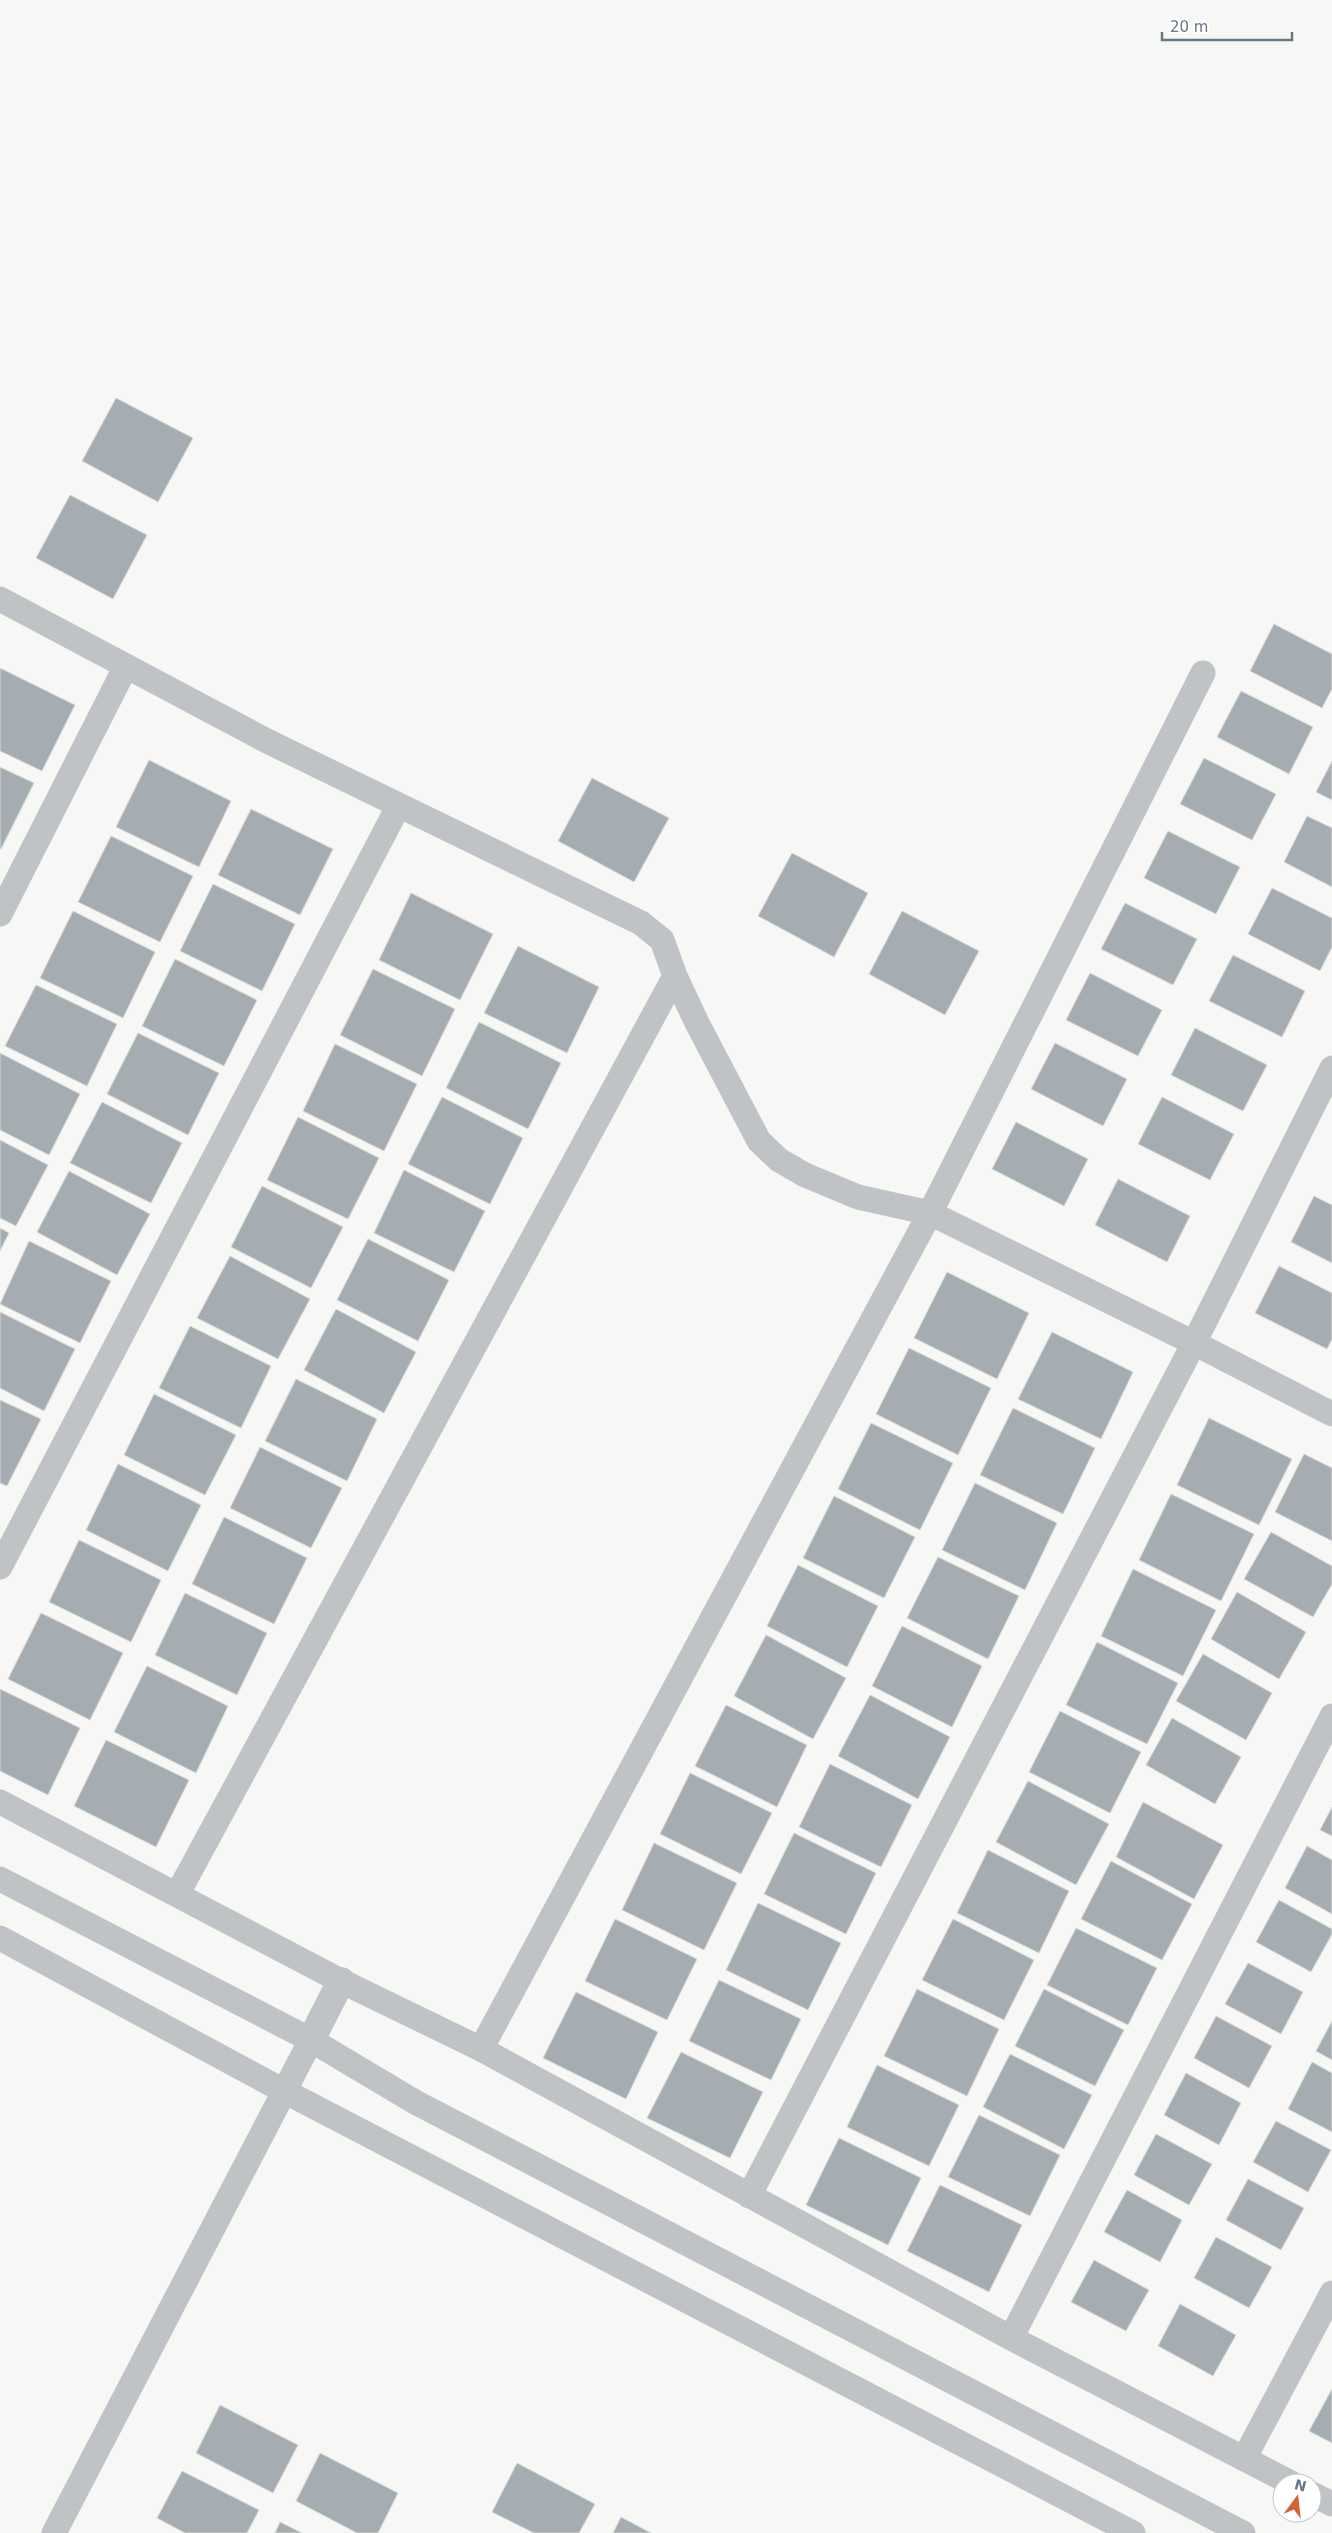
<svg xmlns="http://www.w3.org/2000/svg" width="1332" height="2533" font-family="'DejaVu Sans',sans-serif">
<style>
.building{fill:#a5adb2;stroke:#d9d9d7}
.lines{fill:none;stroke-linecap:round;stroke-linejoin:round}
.lane{stroke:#bfc3c6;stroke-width:25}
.street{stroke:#bfc3c6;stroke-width:28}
</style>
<rect width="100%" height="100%" fill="#f7f8f5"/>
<path class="building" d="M116,398L193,438L158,502L82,461Z
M70,495L147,535L113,599L36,558Z
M1274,624L1332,654V689L1322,708L1250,671Z
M0,668L75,705L42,771L0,751Z
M1241,691L1313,727L1289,774L1217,737Z
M1204,758L1276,794L1252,840L1180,804Z
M149,760L231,801L199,867L116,827Z
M1332,761V800L1316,792Z
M0,767L34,783L1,849H0Z
M592,778L669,818L634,882L558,841Z
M251,809L333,849L300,915L218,875Z
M1307,816L1332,828V887L1284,862Z
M1168,831L1240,867L1216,914L1144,878Z
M111,836L193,876L160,942L78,902Z
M792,853L868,893L834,957L758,916Z
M213,884L295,924L262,991L180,951Z
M1272,888L1332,918V947L1320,971L1248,934Z
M411,893L493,934L460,1000L379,960Z
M1125,903L1197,939L1173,985L1101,949Z
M73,911L155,952L123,1018L40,978Z
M902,911L979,951L945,1015L869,974Z
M518,946L599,987L567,1053L484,1013Z
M1233,955L1305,991L1282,1037L1209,1001Z
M175,959L257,1000L224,1066L142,1026Z
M373,969L455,1009L422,1076L340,1035Z
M1090,973L1162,1010L1138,1056L1066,1020Z
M36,985L117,1024L87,1086L5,1046Z
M479,1022L561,1063L528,1129L446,1088Z
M1195,1028L1267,1065L1243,1111L1171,1075Z
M138,1033L219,1073L188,1135L107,1094Z
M1055,1043L1127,1079L1103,1126L1031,1089Z
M335,1044L417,1084L384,1151L303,1111Z
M0,1053L80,1094L49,1155L0,1130Z
M442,1097L523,1138L490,1204L408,1164Z
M1162,1097L1234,1134L1210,1180L1138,1144Z
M102,1102L182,1143L151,1203L70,1163Z
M298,1117L379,1158L348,1219L267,1180Z
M1016,1122L1088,1159L1064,1206L992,1169Z
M0,1140L48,1165L16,1226L0,1218Z
M404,1170L485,1211L454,1272L374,1233Z
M69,1171L150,1214L117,1275L37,1232Z
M1118,1179L1190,1216L1167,1262L1095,1225Z
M262,1186L343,1227L311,1288L231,1247Z
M1314,1196L1332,1205V1263L1291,1242Z
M0,1228L9,1233L0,1251Z
M368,1239L449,1280L418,1341L337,1300Z
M29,1241L111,1281L80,1343L0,1304Z
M230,1256L310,1299L278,1359L197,1318Z
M1279,1266L1332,1293V1339L1327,1349L1255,1313Z
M947,1272L1029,1313L997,1379L914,1338Z
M336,1309L416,1352L384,1413L304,1370Z
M0,1312L75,1349L44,1411L0,1388Z
M190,1326L271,1366L241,1428L159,1388Z
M1052,1332L1133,1372L1101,1439L1018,1399Z
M909,1348L991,1388L958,1455L876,1414Z
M296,1379L377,1419L347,1481L265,1441Z
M154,1394L236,1435L205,1495L124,1455Z
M0,1400L41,1419L7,1486L0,1483Z
M1013,1408L1095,1448L1063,1514L980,1475Z
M1209,1418L1292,1459L1259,1525L1177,1485Z
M871,1423L953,1463L920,1530L838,1489Z
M260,1447L342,1488L311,1548L230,1508Z
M1304,1454L1332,1468V1541L1275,1512Z
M118,1464L201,1505L168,1571L86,1530Z
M975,1483L1057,1523L1025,1590L942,1550Z
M1171,1494L1254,1534L1221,1601L1139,1560Z
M834,1496L915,1537L884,1598L803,1558Z
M224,1517L307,1558L274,1624L192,1584Z
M1271,1532L1332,1566V1584L1313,1617L1244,1579Z
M79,1540L161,1580L131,1642L49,1602Z
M938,1557L1019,1596L988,1659L907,1618Z
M798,1565L878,1606L847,1667L767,1626Z
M1133,1569L1216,1610L1183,1676L1101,1636Z
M1237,1592L1306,1632L1279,1679L1211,1639Z
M185,1593L267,1633L237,1695L155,1655Z
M41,1613L123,1653L90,1720L8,1679Z
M902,1626L982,1666L952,1727L872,1686Z
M766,1635L846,1678L813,1739L734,1696Z
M1097,1642L1178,1683L1147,1744L1066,1705Z
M1203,1654L1272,1693L1246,1740L1176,1701Z
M147,1666L228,1706L196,1773L114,1732Z
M0,1689L80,1728L48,1795L0,1771Z
M870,1695L950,1737L918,1799L838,1756Z
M726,1705L807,1745L777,1807L695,1766Z
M1060,1711L1141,1752L1110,1813L1029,1772Z
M1172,1718L1241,1757L1215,1804L1146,1765Z
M106,1740L189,1780L156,1847L74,1806Z
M830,1764L912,1805L881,1867L799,1827Z
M690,1773L772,1813L741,1874L660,1834Z
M1028,1781L1109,1824L1076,1885L996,1842Z
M1143,1802L1223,1845L1194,1899L1116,1857Z
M1332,1807V1836L1320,1830Z
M794,1833L876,1873L846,1934L764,1894Z
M654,1843L737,1883L704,1950L622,1910Z
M1307,1846L1332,1860V1914L1285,1888Z
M988,1850L1069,1891L1039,1953L957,1913Z
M1111,1861L1192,1904L1162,1960L1081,1919Z
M1279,1900L1332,1929V1934L1311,1972L1256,1942Z
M758,1903L841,1943L808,2010L726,1970Z
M615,1919L697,1959L667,2020L585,1981Z
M953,1919L1034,1960L1004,2020L922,1980Z
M1076,1928L1157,1968L1128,2025L1047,1985Z
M1248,1963L1303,1992L1281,2034L1225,2004Z
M719,1980L801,2019L771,2080L689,2041Z
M917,1989L999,2029L967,2096L884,2056Z
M1044,1989L1124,2030L1095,2086L1015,2046Z
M576,1992L658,2032L626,2099L543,2058Z
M1216,2016L1272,2046L1249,2088L1194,2058Z
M1332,2021V2060L1316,2051Z
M681,2052L763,2092L730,2158L647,2118Z
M1010,2054L1092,2095L1064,2149L983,2107Z
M1312,2062L1332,2073V2132L1288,2109Z
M877,2065L959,2105L929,2166L847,2127Z
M1186,2073L1241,2103L1219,2145L1164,2115Z
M979,2115L1060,2155L1030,2216L948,2177Z
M1276,2121L1331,2150L1308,2192L1253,2162Z
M1156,2134L1212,2164L1189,2205L1134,2175Z
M839,2138L921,2178L888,2245L806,2205Z
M1248,2179L1304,2208L1281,2250L1226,2220Z
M940,2185L1022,2225L989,2292L907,2251Z
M1127,2190L1182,2220L1160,2262L1104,2232Z
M1216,2237L1272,2267L1249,2308L1194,2278Z
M1094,2260L1149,2290L1126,2331L1071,2302Z
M1180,2304L1236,2335L1213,2376L1158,2346Z
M1332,2389V2443L1309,2431Z
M220,2405L298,2445L273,2493L196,2453Z
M320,2453L398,2493L378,2533H357L296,2501Z
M517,2463L595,2504L579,2533H534L492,2512Z
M182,2471L259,2510L247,2533H185L157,2518Z
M621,2517L651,2533H613Z
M280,2522L302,2533H275Z"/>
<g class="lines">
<path class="lane" d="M0,599L267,741L641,923L662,940L675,976L697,1023L759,1141L779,1160L805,1175L858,1197L930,1213L481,2049
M1203,673L930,1213L1194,1343L1332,1414
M0,914L126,666
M0,1567L399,805
M0,1802L341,1981L481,2049L1011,2338L1291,2483
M0,1879L311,2040L415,2102L1243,2533
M178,1893L675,976
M0,1938L284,2091L1133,2533
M749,2196L1194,1343L1332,1068
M1011,2338L1332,1716
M1244,2459L1332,2293
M1312,2494L1332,2504
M54,2533L311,2040"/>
<path class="street" d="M311,2040L341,1981"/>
</g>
<g transform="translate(1297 2498) rotate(15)"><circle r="24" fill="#ffffff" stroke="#c3c9cd"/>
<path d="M0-4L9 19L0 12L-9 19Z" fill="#d46239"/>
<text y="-8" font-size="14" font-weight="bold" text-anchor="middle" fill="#697783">N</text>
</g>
<path d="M1162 32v8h130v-8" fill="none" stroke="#697783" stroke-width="2.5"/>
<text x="1170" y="32" font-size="15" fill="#697783" stroke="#ffffff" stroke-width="4" paint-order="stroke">20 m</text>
</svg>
